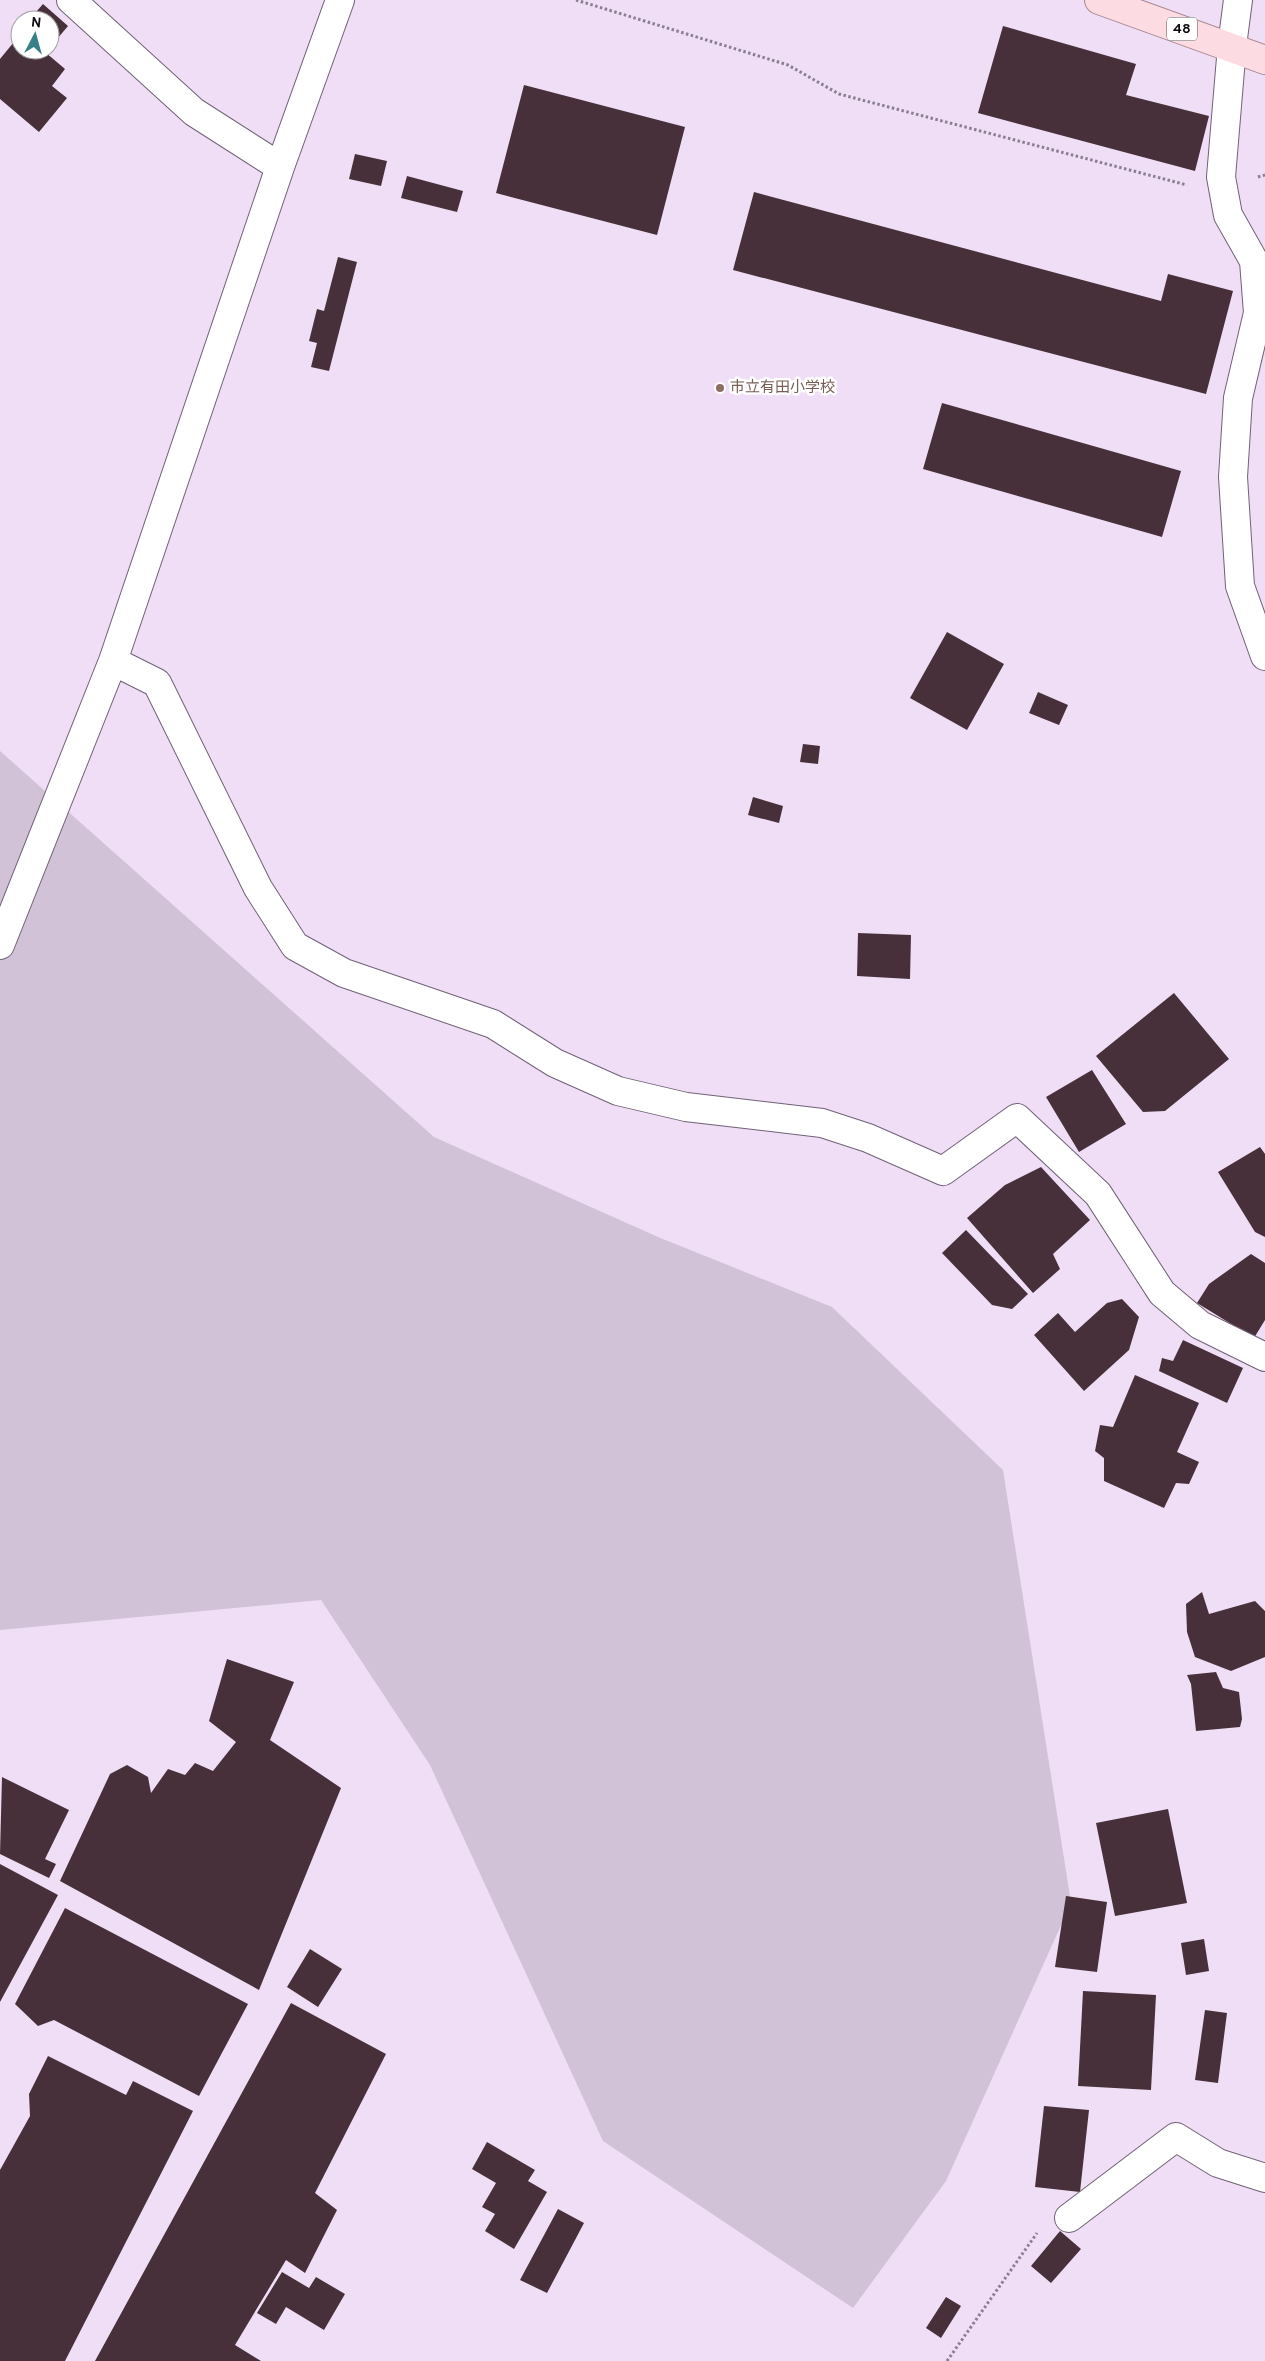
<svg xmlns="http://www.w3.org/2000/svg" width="1265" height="2361" font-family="Overpass,'Noto Sans JP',sans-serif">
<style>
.green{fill:#d1c2d7}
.building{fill:#473039}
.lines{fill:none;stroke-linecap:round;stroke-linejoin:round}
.minor-casing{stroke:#706276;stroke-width:30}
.major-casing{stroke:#a8848c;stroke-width:30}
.path{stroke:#8a7f8f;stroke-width:3;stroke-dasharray:2.5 2.5;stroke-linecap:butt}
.minor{stroke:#fff;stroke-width:28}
.major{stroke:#fcdce2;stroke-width:28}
.education-dot{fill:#8d6e63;stroke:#fff;stroke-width:2}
.labels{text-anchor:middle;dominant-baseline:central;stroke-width:5;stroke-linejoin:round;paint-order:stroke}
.shield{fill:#fff;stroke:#575458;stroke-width:1}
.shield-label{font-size:14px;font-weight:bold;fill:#0f0a11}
.education-label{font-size:15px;fill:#785e54;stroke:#fff;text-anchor:start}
</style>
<rect width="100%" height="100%" fill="#efdef6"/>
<path class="green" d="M0,751L434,1137L658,1237L832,1307L1003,1470L1071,1903L946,2181L853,2308L603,2141L430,1765L321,1600L0,1630Z"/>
<path class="building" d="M43,4L68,26L52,45L50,20H29Z
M1003,26L1136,64L1126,95L1209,116L1195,171L978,113Z
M18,37L20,50H33L41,57L45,52L65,69L52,86L67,98L39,132L0,99V59Z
M524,85L685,127L657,235L496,193Z
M355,154L387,161L381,186L349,179Z
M407,176L463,191L457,212L401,198Z
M754,192L1161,301L1168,274L1233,291L1206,394L733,270Z
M338,257L357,262L329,371L311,367L317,343L309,341L317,309L324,311Z
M942,403L1181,471L1162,537L923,469Z
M947,632L1004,664L967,730L910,698Z
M1038,692L1068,705L1059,725L1029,713Z
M803,744L820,746L818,764L800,762Z
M753,797L783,806L779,823L748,815Z
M858,933L911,935L910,979L857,976Z
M1174,993L1229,1059L1165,1111L1143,1112L1096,1056Z
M1092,1070L1126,1124L1079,1152L1046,1097Z
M1260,1147L1265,1154V1237L1255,1232L1218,1172Z
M1041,1167L1090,1220L1053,1254L1060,1269L1033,1293L967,1218L1005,1185Z
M966,1230L1028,1294L1012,1309L992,1305L942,1253Z
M1251,1254L1265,1263V1320L1254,1338L1197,1303L1209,1284Z
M1122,1299L1139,1317L1129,1350L1084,1391L1034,1335L1058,1313L1075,1332L1107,1303Z
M1183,1340L1243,1368L1227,1403L1159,1371L1162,1358L1173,1361Z
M1135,1375L1199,1403L1177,1452L1199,1462L1189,1484L1176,1483L1164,1508L1104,1481V1458L1095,1451L1100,1425L1113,1427Z
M1202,1592L1209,1614L1255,1601L1265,1611V1657L1231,1671L1195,1657L1187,1632L1186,1604Z
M227,1659L294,1682L270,1740L341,1788L259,1990L60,1881L110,1774L127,1765L148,1777L151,1793L168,1769L185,1775L195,1763L213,1771L236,1742L209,1721Z
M1216,1672L1223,1688L1239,1692L1242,1719L1240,1727L1196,1731L1191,1684L1187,1675Z
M2,1777L69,1810L45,1859L56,1864L49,1878L0,1854Z
M1168,1809L1187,1903L1115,1916L1096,1823Z
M0,1864L58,1895L0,2002Z
M1066,1896L1107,1902L1097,1972L1055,1967Z
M65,1908L248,2004L199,2096L54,2020L38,2026L15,2004Z
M1204,1939L1209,1971L1186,1975L1181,1943Z
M310,1949L342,1969L318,2007L287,1987Z
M1083,1991L1156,1995L1151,2090L1078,2086Z
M291,2003L386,2054L315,2193L337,2210L305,2273L286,2260L235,2345L261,2361H95Z
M1205,2010L1227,2013L1218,2083L1195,2080Z
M48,2056L126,2095L133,2081L193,2111L65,2361H0V2170L30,2116L29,2094Z
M1044,2106L1089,2110L1080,2192L1035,2187Z
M487,2142L535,2170L528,2181L547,2192L514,2249L485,2231L495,2214L482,2207L496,2183L472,2169Z
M558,2209L584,2223L547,2293L520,2280Z
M1060,2231L1081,2249L1051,2283L1031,2266Z
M282,2272L309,2288L316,2277L345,2294L324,2330L286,2307L276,2324L257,2313Z
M946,2297L961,2306L941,2338L926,2328Z"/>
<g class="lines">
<g class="minor-casing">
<path id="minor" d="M71,0L194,112L280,167
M1238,0L1232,46L1221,177L1228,215L1254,261L1258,313L1238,398L1233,477L1240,586L1265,656
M113,661L157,683L258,888L295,946L344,973L493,1024L555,1063L618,1091L686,1107L822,1123L868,1138L943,1171L1017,1118L1098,1194L1162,1293L1200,1325L1265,1357
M0,945L113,661L280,167L340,0
M1069,2218L1176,2137L1218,2163L1265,2178"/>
</g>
<g class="major-casing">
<path id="major" d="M1099,0L1265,60"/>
</g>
<path class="path" d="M576,0L788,65L839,94L1187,185
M1258,177L1265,175
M947,2361L1037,2233"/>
<use href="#minor" class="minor"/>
<use href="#major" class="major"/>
</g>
<circle class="education-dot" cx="720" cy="388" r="5"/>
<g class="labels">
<rect class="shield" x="1167" y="17.5" width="30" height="23" rx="4"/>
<g class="shield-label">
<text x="1182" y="29">48</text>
</g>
<g class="education-label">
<text x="730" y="388">市立有田小学校</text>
</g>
</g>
<g transform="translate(35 35) rotate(6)"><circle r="24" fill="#ffffff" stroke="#9f9da0"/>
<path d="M0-4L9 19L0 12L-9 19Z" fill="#388087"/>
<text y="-8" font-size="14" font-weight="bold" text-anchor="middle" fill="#0f0a11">N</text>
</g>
</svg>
